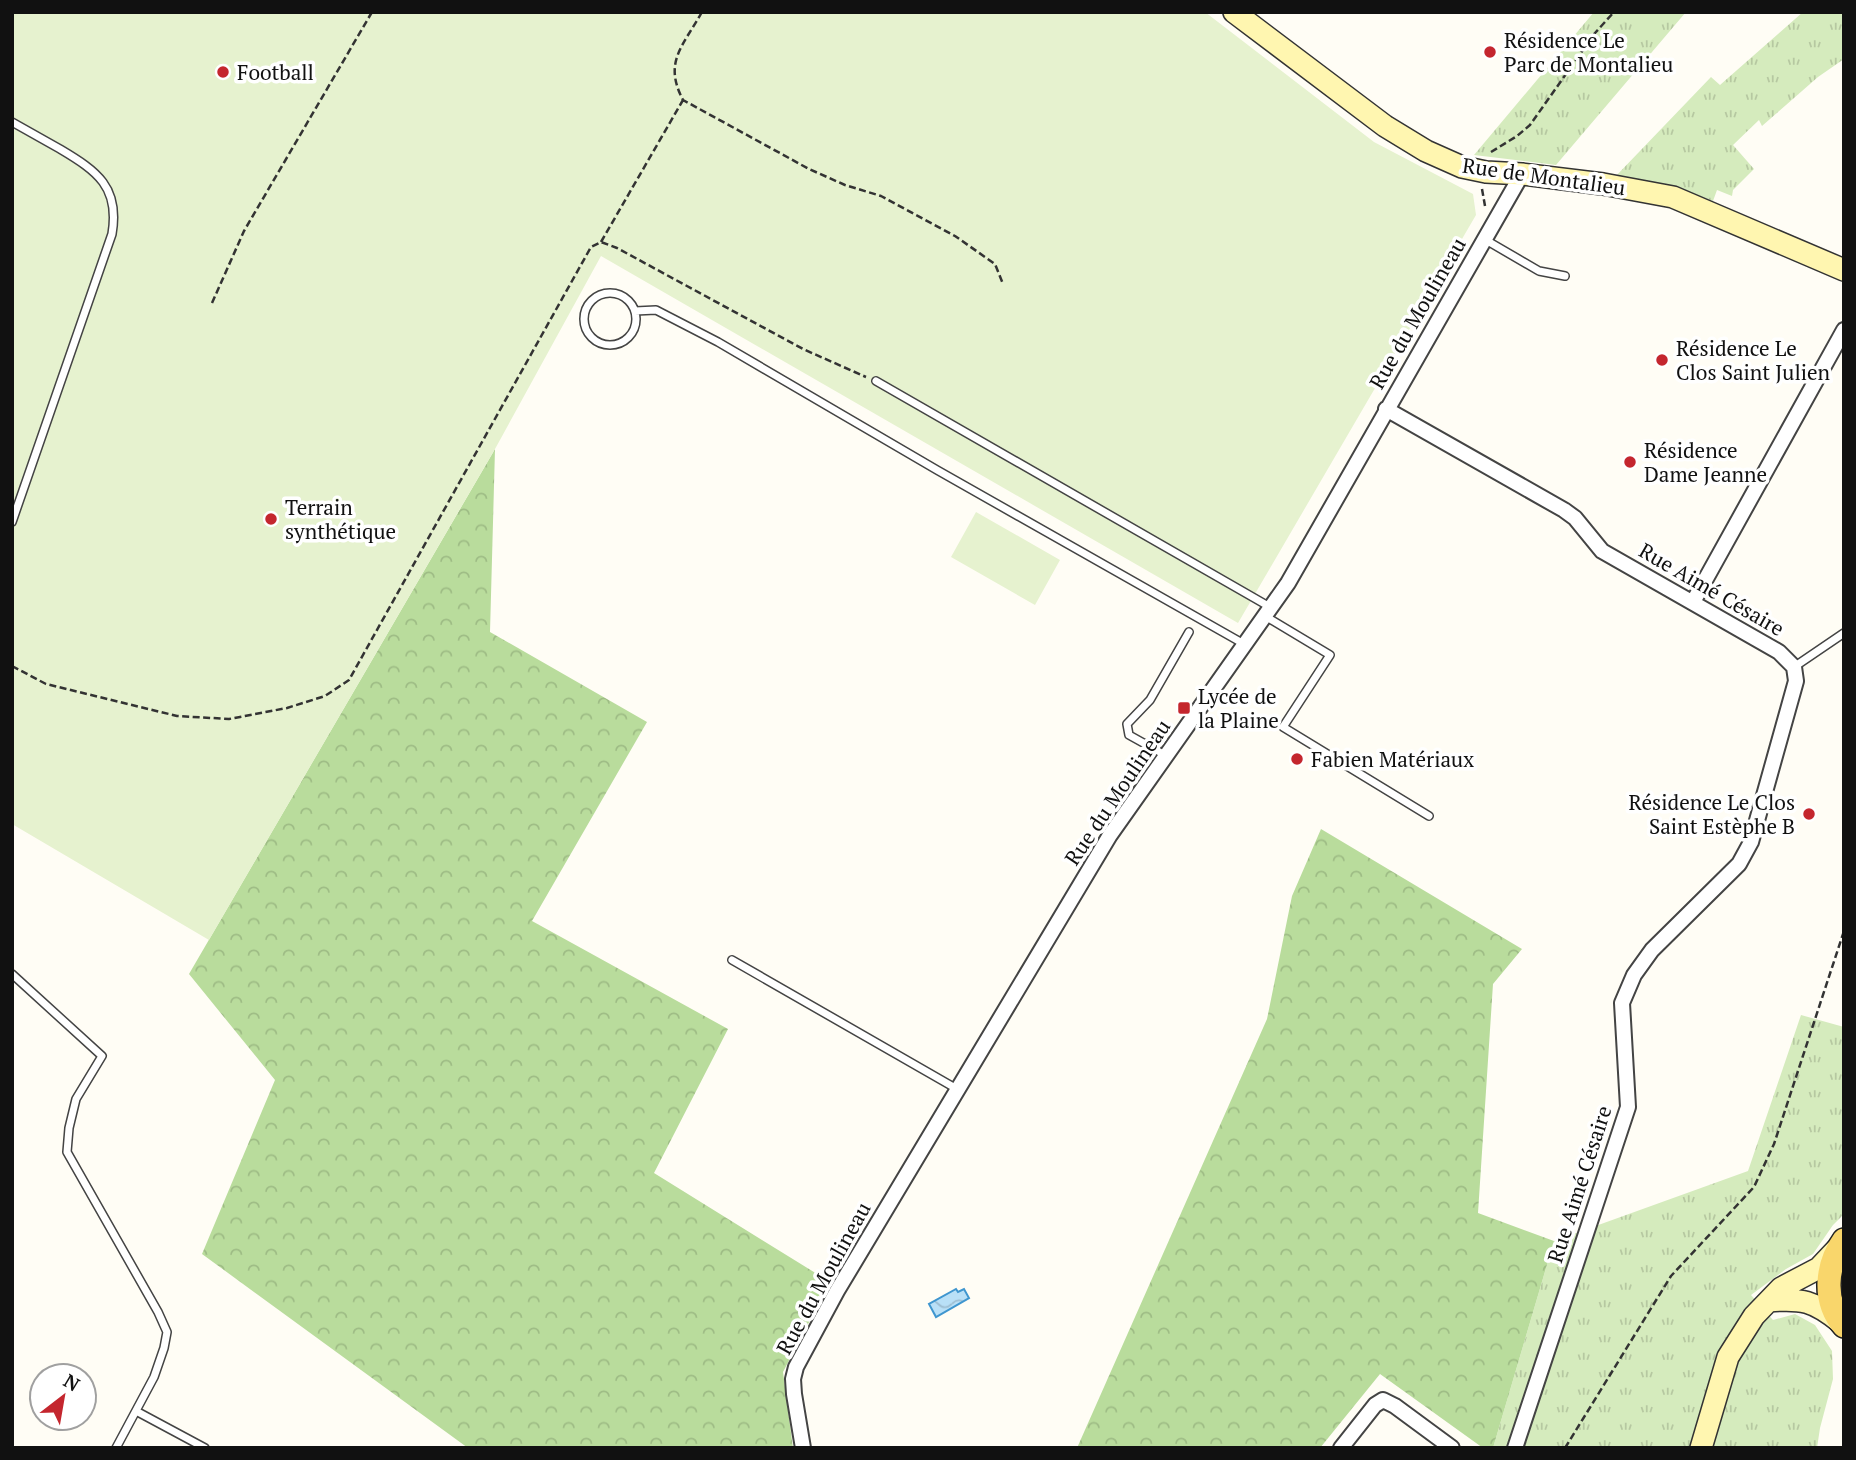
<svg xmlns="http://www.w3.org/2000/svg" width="1856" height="1460" font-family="'PT Serif',serif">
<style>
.grass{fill:url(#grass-tufts)}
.forest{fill:url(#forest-crowns)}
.pitch{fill:#e6f2cf}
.water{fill:url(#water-waves);stroke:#3f96cf;stroke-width:2}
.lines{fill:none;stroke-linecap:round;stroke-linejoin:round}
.lane-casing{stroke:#444;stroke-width:10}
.street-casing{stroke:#444;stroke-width:18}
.secondary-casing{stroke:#333;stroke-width:24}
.primary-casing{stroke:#222;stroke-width:26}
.path{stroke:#333;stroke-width:2.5;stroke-dasharray:7 3.5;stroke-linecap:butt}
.lane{stroke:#fff;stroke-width:7}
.street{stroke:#fff;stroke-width:14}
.secondary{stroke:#fff6b0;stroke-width:21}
.primary{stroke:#f9d66b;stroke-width:23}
.poi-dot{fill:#c4262e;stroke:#fff;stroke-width:2.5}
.labels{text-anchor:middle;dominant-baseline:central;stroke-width:7;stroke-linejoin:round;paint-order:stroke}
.poi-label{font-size:21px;fill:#111;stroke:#fff;text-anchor:start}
.street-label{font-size:21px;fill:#111;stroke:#fff}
</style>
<defs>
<pattern id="grass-tufts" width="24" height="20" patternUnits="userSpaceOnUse" patternTransform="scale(1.75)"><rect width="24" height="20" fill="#d5ebbd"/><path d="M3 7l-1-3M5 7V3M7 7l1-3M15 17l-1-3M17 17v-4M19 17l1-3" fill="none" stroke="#b6c8a1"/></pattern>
<pattern id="forest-crowns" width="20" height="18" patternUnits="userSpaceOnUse" patternTransform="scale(1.75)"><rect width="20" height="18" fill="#b9dc9c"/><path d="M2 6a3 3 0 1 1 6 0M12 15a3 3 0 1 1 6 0" fill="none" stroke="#9ebc85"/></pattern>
<pattern id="water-waves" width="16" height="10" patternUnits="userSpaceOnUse" patternTransform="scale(1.75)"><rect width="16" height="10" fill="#b9e0f7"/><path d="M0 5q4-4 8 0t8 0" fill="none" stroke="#9ebfd3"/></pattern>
</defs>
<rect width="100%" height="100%" fill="#fffdf5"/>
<path class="grass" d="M1594,12H1686L1556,165L1474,155Z
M1803,12H1844V59L1818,77L1762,126L1759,120L1733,145L1754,169L1733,190L1732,196L1717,190L1713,201L1665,184L1615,177L1711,77L1720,85Z
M1801,1015L1844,1027V1214L1833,1225L1813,1254L1786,1269L1751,1295L1773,1320L1795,1314L1815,1325L1832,1351L1833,1379L1820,1428L1817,1448H1493L1554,1241L1748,1171Z"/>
<path class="forest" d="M495,449L490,632L647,722L532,921L728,1029L654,1173L830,1282L783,1372L793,1448H468L202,1254L275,1080L189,974Z
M1321,829L1522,949L1493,984L1478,1213L1554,1241L1493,1448H1483L1380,1374L1320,1448H1077L1267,1019L1292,896Z"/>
<path class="pitch" d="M12,12H1205L1374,142L1473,194L1476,215L1238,623L601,256L495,449L209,940L12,824Z
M976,512L1060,560L1035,605L951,557Z"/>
<path class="water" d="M956,1289L958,1292L964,1289L969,1298L936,1317L929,1304Z"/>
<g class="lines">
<g class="lane-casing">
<path id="lane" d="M12,122C28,131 44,140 60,149C97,171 120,187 112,234L12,522
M1484,239L1539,271L1565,276
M584 319a26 26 0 1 1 52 0a26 26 0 1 1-52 0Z
M635,311L656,310L718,342L937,470L1244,644
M876,381L1270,607
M1265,616L1330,655L1283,727L1429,816
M1794,667L1844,633
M1165,755L1129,735L1127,724L1150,700L1189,632
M732,960L957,1089
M12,974L102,1056L76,1099L69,1128L67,1152L158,1312L167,1332L164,1348L154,1377L116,1448
M136,1411L205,1448"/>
</g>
<g class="street-casing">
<path id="street" d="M1386,409L1564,510L1575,518L1602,551L1779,652L1794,667L1796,681L1751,842L1739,864L1652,950L1634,975L1622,1003L1628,1107L1515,1448
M1693,602L1844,330
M803,1448L794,1394L793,1379L796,1367L837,1291L1110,835L1288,583L1522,174
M1341,1448L1375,1405L1383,1400L1395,1406L1452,1448"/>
</g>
<g class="secondary-casing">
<path id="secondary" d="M1234,12L1385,126L1426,151L1462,167L1486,172L1522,174L1603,184L1673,197L1844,270
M1769,1301C1802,1298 1814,1301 1840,1322
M1701,1448L1728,1357L1754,1316L1781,1288L1819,1268L1836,1250"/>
</g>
<g class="primary-casing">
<path id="primary" d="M1844,1240C1826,1265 1822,1301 1844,1326"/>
</g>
<path class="path" d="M702,12C683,46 663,62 683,100L809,169L845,185L881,196L955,236L995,264L1003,284
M1491,152L1517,136L1530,125L1595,33L1614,12
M1482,189L1485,206
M601,242L683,100
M212,303L244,231L372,12
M12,666L46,684L177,716L229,719L287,708L325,696L349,680L591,247L601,242L617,248L803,349L866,377
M1565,1448L1671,1276L1754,1187L1774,1144L1844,931"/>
<use href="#lane" class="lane"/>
<use href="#street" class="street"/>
<use href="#secondary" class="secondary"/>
<use href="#primary" class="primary"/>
</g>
<g class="poi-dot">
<circle cx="1490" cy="52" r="7"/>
<circle cx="223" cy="72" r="7"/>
<circle cx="1662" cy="360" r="7"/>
<circle cx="1630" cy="462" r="7"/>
<circle cx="271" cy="519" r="7"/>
<rect x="1177" y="701" width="14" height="14" rx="3.5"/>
<circle cx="1297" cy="759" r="7"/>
<circle cx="1809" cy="814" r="7"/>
</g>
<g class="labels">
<g class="poi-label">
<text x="1504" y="40">Résidence Le<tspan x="1504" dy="24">Parc de Montalieu</tspan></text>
<text x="237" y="72">Football</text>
<text x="1676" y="348">Résidence Le<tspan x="1676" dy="24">Clos Saint Julien</tspan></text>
<text x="1644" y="450">Résidence<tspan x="1644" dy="24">Dame Jeanne</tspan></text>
<text x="285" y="507">Terrain<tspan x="285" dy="24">synthétique</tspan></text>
<text x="1198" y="696">Lycée de<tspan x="1198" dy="24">la Plaine</tspan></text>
<text x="1311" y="759">Fabien Matériaux</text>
<text x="1795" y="802" text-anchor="end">Résidence Le Clos<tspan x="1795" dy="24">Saint Estèphe B</tspan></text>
</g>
<g class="street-label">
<text transform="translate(1544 176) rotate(8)">Rue de Montalieu</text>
<text transform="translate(1417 313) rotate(-60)">Rue du Moulineau</text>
<text transform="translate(1712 589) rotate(30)">Rue Aimé Césaire</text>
<text transform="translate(1117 792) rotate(-56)">Rue du Moulineau</text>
<text transform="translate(1579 1184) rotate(-72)">Rue Aimé Césaire</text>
<text transform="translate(823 1278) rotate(-61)">Rue du Moulineau</text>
</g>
</g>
<rect width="1856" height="1460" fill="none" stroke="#111111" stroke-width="28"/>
<g transform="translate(63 1397) rotate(31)"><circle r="33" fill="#ffffff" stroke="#a0a0a0" stroke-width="2"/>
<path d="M0-5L12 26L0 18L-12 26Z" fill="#c4262e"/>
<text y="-10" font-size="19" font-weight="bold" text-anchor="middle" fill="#111111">N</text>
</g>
</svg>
